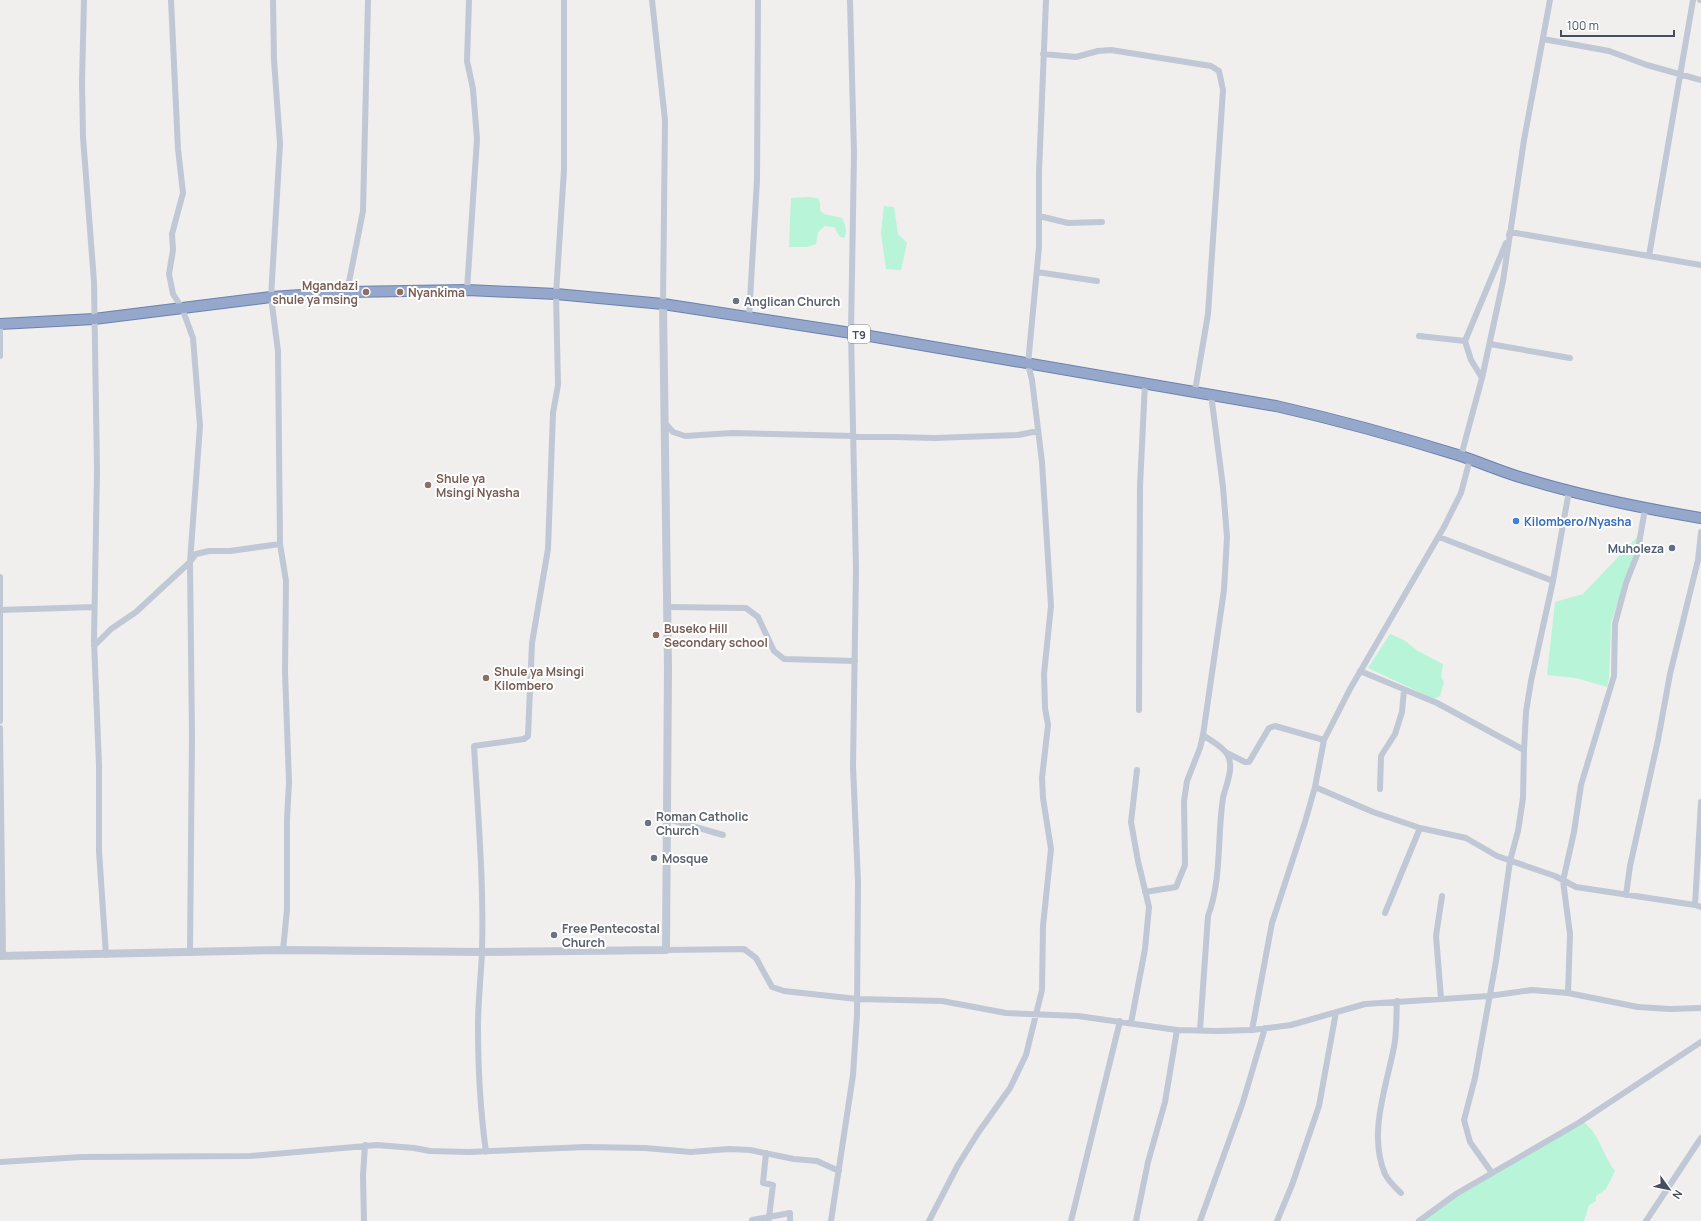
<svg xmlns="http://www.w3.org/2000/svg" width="1701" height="1221" font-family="Manrope,sans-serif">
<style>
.green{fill:#b7f4d8}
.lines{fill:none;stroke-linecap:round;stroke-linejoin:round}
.trunk-casing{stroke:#6b81af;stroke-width:12}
.minor{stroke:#c0c7d5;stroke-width:6}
.tertiary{stroke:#c0c7d5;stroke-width:8}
.trunk{stroke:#95a7ca;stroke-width:10}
.education-dot{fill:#8d6e63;stroke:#fff;stroke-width:1.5}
.worship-dot{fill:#6b7280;stroke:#fff;stroke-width:1.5}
.shop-dot{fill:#3f7fe0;stroke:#fff;stroke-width:1.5}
.service-dot{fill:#5c6f8a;stroke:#fff;stroke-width:1.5}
.labels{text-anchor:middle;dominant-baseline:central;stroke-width:4;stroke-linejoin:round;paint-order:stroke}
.shield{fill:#fff;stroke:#7c838e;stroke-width:1}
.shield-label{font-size:11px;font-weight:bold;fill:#444e5e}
.education-label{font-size:12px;font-weight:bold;fill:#785e54;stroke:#fff;text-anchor:start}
.worship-label{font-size:12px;font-weight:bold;fill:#5b616d;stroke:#fff;text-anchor:start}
.shop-label{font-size:12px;font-weight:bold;fill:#366cbe;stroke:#fff;text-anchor:start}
.service-label{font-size:12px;font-weight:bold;fill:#4e5e75;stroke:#fff;text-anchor:end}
</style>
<rect width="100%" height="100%" fill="#f1eeee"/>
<path class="green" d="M809,197L818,198L820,203V210L824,214L842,218C845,225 848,231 844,238L840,237L834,227L825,226L818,232L816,244L807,247H789L791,198Z
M884,206L894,207L898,234L907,243L901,270L886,269L881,233Z
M1639,535L1632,564L1622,585L1620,596L1611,623L1609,678L1607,687L1576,678L1547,675L1555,602L1583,594Z
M1390,634L1404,640L1418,651L1443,664L1441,677L1444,682L1440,696L1434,699L1368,668Z
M1582,1121C1599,1132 1603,1156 1615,1171L1606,1189L1596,1196V1201L1589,1205L1584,1221H1419L1456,1194Z"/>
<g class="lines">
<g class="trunk-casing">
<path id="trunk" d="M0,324L94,319L271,297L347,292L467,290L556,294L663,304L858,334L1276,406C1338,420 1400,437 1461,456C1482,463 1502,472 1523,478C1581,496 1641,508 1701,518"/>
</g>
<path class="minor" d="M84,0L82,82L83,137L94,282L97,471L94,641L99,765V851L106,955
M171,0L178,149L183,193L172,234L173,250L169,274L173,294L182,308L193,338L200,426L190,562L192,736L190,953
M273,0L274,60L280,144L271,297L278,351L280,544L286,581L285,672L289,782L287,820V910L283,950
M652,0L665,120L663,304
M1700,0H1701
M1543,39L1609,51L1647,65L1701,80
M1043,54L1076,57L1098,51L1111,50L1211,66L1219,71L1223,90L1208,314L1195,391
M1039,216L1068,223L1102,222
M1509,235L1510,232L1701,265
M1649,256L1693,0
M1037,272L1097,281
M467,290L477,139L473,89L467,61L469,0
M347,292L363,211L368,0
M749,317L757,180L758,0
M1419,336L1465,341
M1490,344L1570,358
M0,356V324
M1482,378L1471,360L1465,341L1506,243
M664,422L673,432L685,436L732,433L935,438L1018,435L1038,431
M1461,456L1482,378L1503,281L1524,140L1550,0
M1439,537L1553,581
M0,577V721
M667,607L746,608L758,617L774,651L784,659L855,661
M0,610L94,607
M94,646L111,629L136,612L190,562L196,554L209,551H230L280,544
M1360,671L1437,703L1524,750L1523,798L1518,831L1510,861L1496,961L1475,1078L1464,1120L1470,1142L1492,1173
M1139,710L1140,486L1145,383
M0,728L3,956
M1524,750L1526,712L1531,681L1553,581L1569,491
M1227,753L1245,762H1249L1269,728L1275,726L1324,740
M1315,787L1373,812L1420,828L1466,838L1497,856L1555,876L1576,887L1695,905
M1380,789L1381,756L1395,734L1402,712L1404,690
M1701,802L1695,905L1701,907
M668,819L723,835
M1145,892L1176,887L1185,865L1184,801L1187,781L1200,748L1203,735L1224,590L1227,537L1223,487L1211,394
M1626,895L1630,866L1658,740L1670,674L1698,560L1701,532
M1385,913L1420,828
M666,950L744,949L756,958L772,987L784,991L857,999L942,1001L1006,1013L1078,1016L1177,1030L1217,1031L1252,1030L1291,1025L1365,1004L1489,996L1532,990L1568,993L1638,1007L1670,1009L1701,1008
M1568,993L1570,934L1563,881L1574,832L1581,785L1614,676L1615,624L1626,583L1637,555L1645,509
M1441,998L1436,936L1442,896
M1397,1001C1396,1016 1397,1033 1394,1047C1386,1088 1368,1134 1385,1174C1389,1182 1395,1187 1401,1193
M1131,1023L1145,949L1149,907L1138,861L1131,822L1137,770
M1200,1030L1208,916C1222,879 1217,837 1223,798C1226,784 1235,767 1227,754C1223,747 1210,740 1203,735
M1252,1030L1272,923L1305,822L1315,787L1324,740L1350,689L1444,527L1461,493L1470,459
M486,1152C480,1109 478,1068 478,1025C478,1001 481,976 482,952C484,884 478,814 474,746L524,739L528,736L532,643L548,549L553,413L558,385L556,294L564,170V0
M0,1162L82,1157L250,1156L377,1145L414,1148L430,1151L468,1152L586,1147L645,1148L691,1152L729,1149L750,1150L794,1159L817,1161L839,1171
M769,1220V1217L790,1213V1221
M364,1221L363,1175L365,1145
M752,1221V1220L769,1217L773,1185L763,1183L766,1153
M831,1221L853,1075L857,1015L858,882L853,766L856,569L851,333L854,153L850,0
M929,1221L958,1165L978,1133L1010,1088L1026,1055L1042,990L1043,926L1051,849L1043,798L1042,778L1048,725L1045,708L1044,674L1051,606L1042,462L1032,380L1028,364L1039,247V172L1046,0
M1071,1221L1120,1021
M1136,1221L1148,1162L1165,1102L1177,1030
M1200,1221L1242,1105L1265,1028
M1277,1221L1292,1185L1319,1106L1336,1012
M1419,1221L1456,1194L1580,1122L1701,1042
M1646,1221L1701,1138"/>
<path class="tertiary" d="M0,956L283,950L482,952L666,950L668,668L663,304"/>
<use href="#trunk" class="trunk"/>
</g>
<g class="education-dot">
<circle cx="366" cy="292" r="4"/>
<circle cx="400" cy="292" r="4"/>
<circle cx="428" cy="485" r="4"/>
<circle cx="656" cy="635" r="4"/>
<circle cx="486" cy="678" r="4"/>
</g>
<g class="worship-dot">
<circle cx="736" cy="301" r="4"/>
<circle cx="648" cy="823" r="4"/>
<circle cx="654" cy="858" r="4"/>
<circle cx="554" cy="935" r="4"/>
</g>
<circle class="shop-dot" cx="1516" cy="521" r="4"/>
<circle class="service-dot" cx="1672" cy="548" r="4"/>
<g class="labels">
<rect class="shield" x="848" y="325" width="22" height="18" rx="3"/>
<g class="shield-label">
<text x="859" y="334">T9</text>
</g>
<g class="education-label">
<text x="358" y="285" text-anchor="end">Mgandazi<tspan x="358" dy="14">shule ya msing</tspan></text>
<text x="408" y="292">Nyankima</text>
<text x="436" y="478">Shule ya<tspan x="436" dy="14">Msingi Nyasha</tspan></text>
<text x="664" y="628">Buseko Hill<tspan x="664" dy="14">Secondary school</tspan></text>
<text x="494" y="671">Shule ya Msingi<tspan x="494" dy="14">Kilombero</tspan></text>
</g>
<g class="worship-label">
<text x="744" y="301">Anglican Church</text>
<text x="656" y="816">Roman Catholic<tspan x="656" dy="14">Church</tspan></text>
<text x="662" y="858">Mosque</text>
<text x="562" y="928">Free Pentecostal<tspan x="562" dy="14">Church</tspan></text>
</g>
<g class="shop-label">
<text x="1524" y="521">Kilombero/Nyasha</text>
</g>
<g class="service-label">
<text x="1664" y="548">Muholeza</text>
</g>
</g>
<g transform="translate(1669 1189) rotate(123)" stroke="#ffffff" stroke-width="3" paint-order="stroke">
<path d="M0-3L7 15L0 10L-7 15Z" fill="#444e5e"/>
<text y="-6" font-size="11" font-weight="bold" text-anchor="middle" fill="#444e5e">N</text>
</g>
<path d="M1561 30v6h113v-6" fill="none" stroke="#444e5e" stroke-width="2"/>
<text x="1567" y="30" font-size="12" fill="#444e5e" stroke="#ffffff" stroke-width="3" paint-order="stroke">100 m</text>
</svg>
